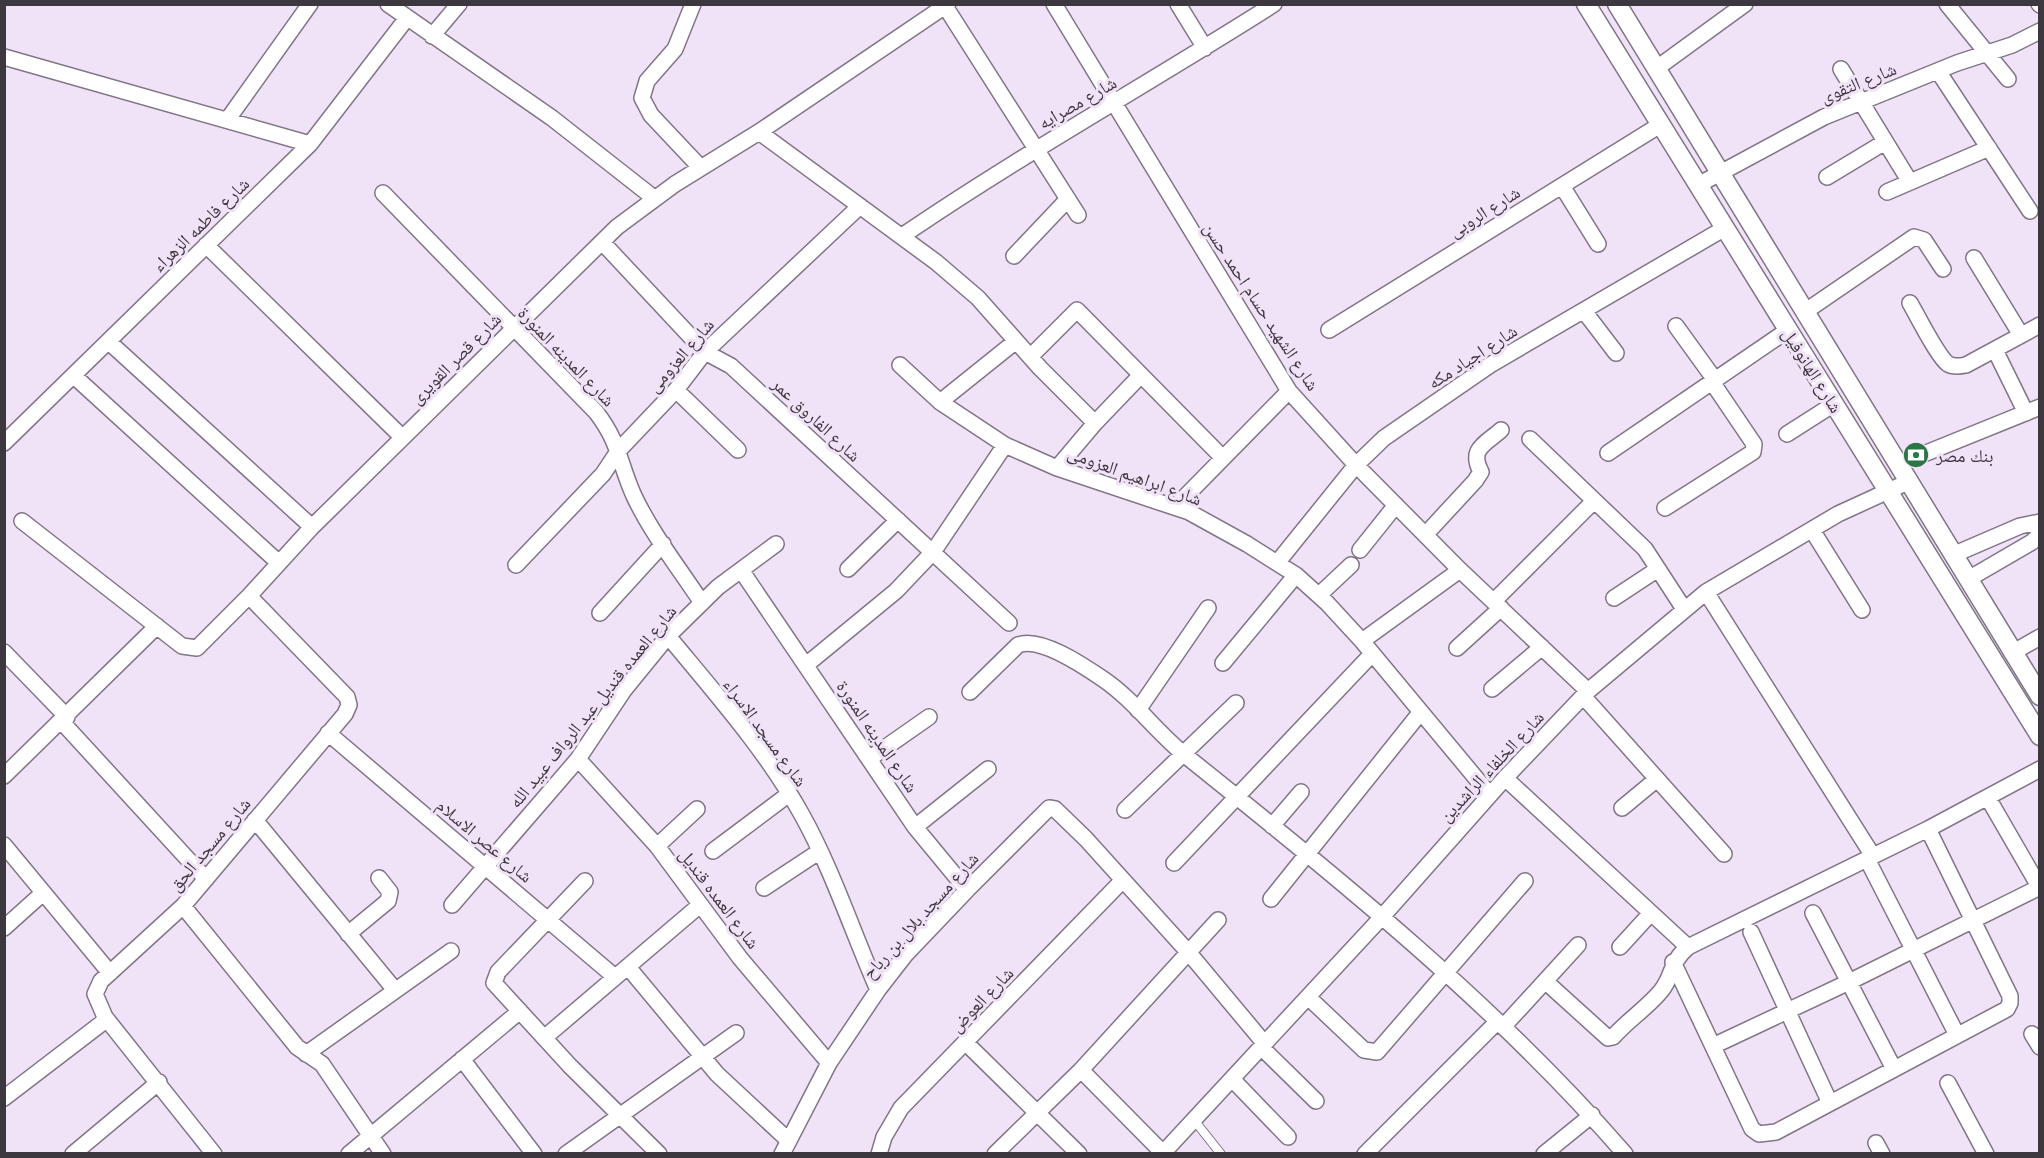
<svg xmlns="http://www.w3.org/2000/svg" width="2044" height="1158" font-family="'Golos Text','Noto Naskh Arabic',sans-serif">
<style>
.lines{fill:none;stroke-linecap:round;stroke-linejoin:round}
.service-casing{stroke:#817587;stroke-width:10}
.minor-casing{stroke:#817587;stroke-width:18}
.tertiary-casing{stroke:#817587;stroke-width:21}
.service{stroke:#fff;stroke-width:8}
.minor{stroke:#fff;stroke-width:15}
.tertiary{stroke:#fff;stroke-width:18}
.labels{text-anchor:middle;dominant-baseline:central;stroke-width:6;stroke-linejoin:round;paint-order:stroke}
.street-label{font-size:18px;fill:#3d373f;stroke:#f1e3f7}
.poi-label{font-size:18px;fill:#3d373f;stroke:#f1e3f7;text-anchor:start}
</style>
<rect width="100%" height="100%" fill="#f1e3f7"/>
<g class="lines">
<g class="service-casing">
<path id="service" d="M1194,1120L1221,1154"/>
</g>
<g class="minor-casing">
<path id="minor" d="M388,4L552,118L654,198
M693,4L675,49L647,81L642,98L651,115L700,167
M1054,4L1289,391L1356,465L1460,570L1588,691
M1178,4L1205,48
M1947,4L2008,79
M2039,4L2040,5
M945,6L1078,215
M432,36L459,4
M4,57L310,144
M1657,68L1745,4
M1841,69L1910,182
M1938,71L2030,211
M228,119L310,4
M759,132L936,262L978,298L1040,368L1095,423
M1827,177L1885,142
M1698,185L1824,117L1957,63L2012,45L2040,31
M1562,186L1598,244
M1887,192L1989,148
M383,193L596,412C620,443 619,463 634,496C652,534 679,568 702,603
M902,236C1022,154 1150,83 1274,4
M602,242L705,352L731,366L1009,623
M206,245L402,437
M1014,256L1068,199
M1974,258L2021,335
M1910,303C1917,315 1938,357 1948,364C1953,367 1961,366 1966,365L2040,325
M1584,311L1616,353
M1806,311L1914,237L1924,240L1943,269
M1676,326L1715,380
M1329,330L1660,125
M109,342L312,527
M1995,350L2026,413
M1030,357L1077,310L1222,457
M900,365L940,402L1005,445L1057,468L1189,512L1247,544L1296,575L1327,603L1362,641L1490,795
M74,376L279,563
M676,390L738,450
M940,402L1016,341
M1787,434L1834,404
M1530,439L1645,549L1684,609
M4,443L310,144L407,18
M1608,453L1788,330
M1899,464L2040,407
M1057,468L1095,423L1141,375
M1175,507L1289,391
M1665,508L1753,452L1754,444L1712,382
M22,521L182,646L197,648L249,596L312,527L617,227L675,184L759,132L948,4
M1812,530L1862,610
M1426,534L1475,481L1481,472C1469,449 1484,445 1501,430
M1360,550L1396,505
M1955,554L2020,526L2040,522
M1277,563L1356,465L1384,438L1490,365L1725,228
M516,565L603,474L619,450L676,390L705,352L860,206
M848,569L898,520
M741,570L915,827L967,890
M1970,578L2032,542L2040,534
M1706,592L1873,856
M1319,595L1351,565
M1614,598L1658,569
M1494,601L1593,502
M600,613L663,544
M668,636C715,693 766,750 802,815C832,869 853,933 878,990
M1362,641L1460,570
M1457,648L1501,608
M4,652L67,717
M2012,653L2040,637
M1223,663L1296,575
M806,665L896,591L933,552L1005,445
M1492,689L1542,647
M970,692L1018,645C1040,636 1084,666 1103,679C1134,700 1157,733 1186,756C1339,879 1496,1005 1625,1154
M1583,696L1724,854
M1138,710L1208,608
M62,722L206,879
M328,733L615,977
M578,759L657,846L740,958L829,1063
M869,759L929,717
M4,776L157,626
M1505,778L1688,947
M1988,798L2040,888
M1622,808L1657,779
M1125,810L1236,703
M255,820L395,990
M1272,826L1301,792
M915,827L988,769
M4,845L110,973
M657,846L697,809
M713,851L789,794
M1867,859L1957,1035
M1174,863L1372,654
M585,881L498,972L494,983L570,1066L659,1154
M764,888L820,851
M1271,899L1420,713
M452,905L578,759L624,690L668,636L718,587L776,544
M183,906L297,1047L322,1064L383,1154
M1813,913L1894,1069
M4,928L43,893
M1751,932L1830,1103
M348,934L388,901L390,892L379,878
M1620,947L1651,913
M1673,962L1752,1129L1759,1134L1776,1132L2007,1009L2010,1003V996L1928,829
M628,967L717,1074L789,1141
M1545,981L1608,1038L1613,1037C1628,1020 1647,1008 1661,991C1674,975 1669,963 1688,947L1928,829L2040,769
M1308,997L1364,1050L1377,1052L1525,881
M105,1017L214,1154
M1503,1027L1578,945
M2032,1034L2040,1047
M544,1038L700,905
M966,1043L1079,1154
M1713,1046L1849,982L2040,887
M1261,1047L1316,1101
M306,1054L451,951
M462,1059L534,1154
M1081,1070L1163,1153
M1232,1079L1288,1137
M1948,1083L1986,1154
M4,1098L102,1023L105,1017L95,994L101,981L183,906L345,714L349,705L347,697L249,596
M1876,1143L1882,1154
M73,1154L159,1082
M349,1154L520,1011
M566,1154L736,1033
M782,1154L829,1063L878,990L906,954L967,890L1049,808L1055,809L1086,839L1189,953L1265,1044
M879,1154L884,1137L901,1108L1123,880
M995,1154L1081,1070L1218,920
M1162,1154L1381,918L1505,778L1588,691L1706,592L1838,514L1910,481
M1365,1154L1497,1022
M1544,1154L1592,1115"/>
</g>
<g class="tertiary-casing">
<path id="tertiary" d="M1586,4L2040,736
M1617,4L2040,696"/>
</g>
<use href="#service" class="service"/>
<use href="#minor" class="minor"/>
<use href="#tertiary" class="tertiary"/>
</g>
<defs>
<g id="bank-disc" transform="scale(1.35)"><circle r="9.5" fill="#2b7644" stroke="#f1e3f7"/><path d="M-6-4H6V4H-6ZM0-2.3a2.3 2.3 0 1 0 0 4.6a2.3 2.3 0 1 0 0-4.6Z" fill="#fff"/></g>
</defs>
<g fill-rule="evenodd">
<use href="#bank-disc" x="1916" y="455"/>
</g>
<g class="labels">
<g class="street-label">
<text transform="translate(1858 82) rotate(-22)">شارع التقوى</text>
<text transform="translate(1077 102) rotate(-30)">شارع مصرايه</text>
<text transform="translate(1484 211) rotate(-32)">شارع الروبى</text>
<text transform="translate(200 224) rotate(-44)">شارع فاطمه الزهراء</text>
<text transform="translate(1262 306) rotate(57)">شارع الشهيد حسام احمد حسن</text>
<text transform="translate(680 355) rotate(-49)">شارع العزومى</text>
<text transform="translate(567 356) rotate(46)">شارع المدينه المنورة</text>
<text transform="translate(1472 356) rotate(-33)">شارع اجياد مكه</text>
<text transform="translate(455 358) rotate(-45)">شارع قصر القويرى</text>
<text transform="translate(1813 370) rotate(58)">شارع الهانوفيل</text>
<text transform="translate(817 419) rotate(43)">شارع الفاروق عمر</text>
<text transform="translate(1135 475) rotate(20)">شارع ابراهيم العزومى</text>
<text transform="translate(592 706) rotate(-51)">شارع العمده قنديل عبد الرواف عبيد الله</text>
<text transform="translate(766 732) rotate(54)">شارع مسجد الاسراء</text>
<text transform="translate(878 736) rotate(56)">شارع المدينه المنورة</text>
<text transform="translate(1491 766) rotate(-47)">شارع الخلفاء الراشدين</text>
<text transform="translate(485 840) rotate(40)">شارع عصر الاسلام</text>
<text transform="translate(209 844) rotate(-50)">شارع مسجد الحق</text>
<text transform="translate(720 898) rotate(53)">شارع العمده قنديل</text>
<text transform="translate(920 915) rotate(-48)">شارع مسجد بلال بن رباح</text>
<text transform="translate(981 999) rotate(-46)">شارع العوض</text>
</g>
<g class="poi-label">
<text x="1936" y="455">بنك مصر</text>
</g>
</g>
<rect width="2044" height="1158" fill="none" stroke="#3d373f" stroke-width="12"/>
</svg>
